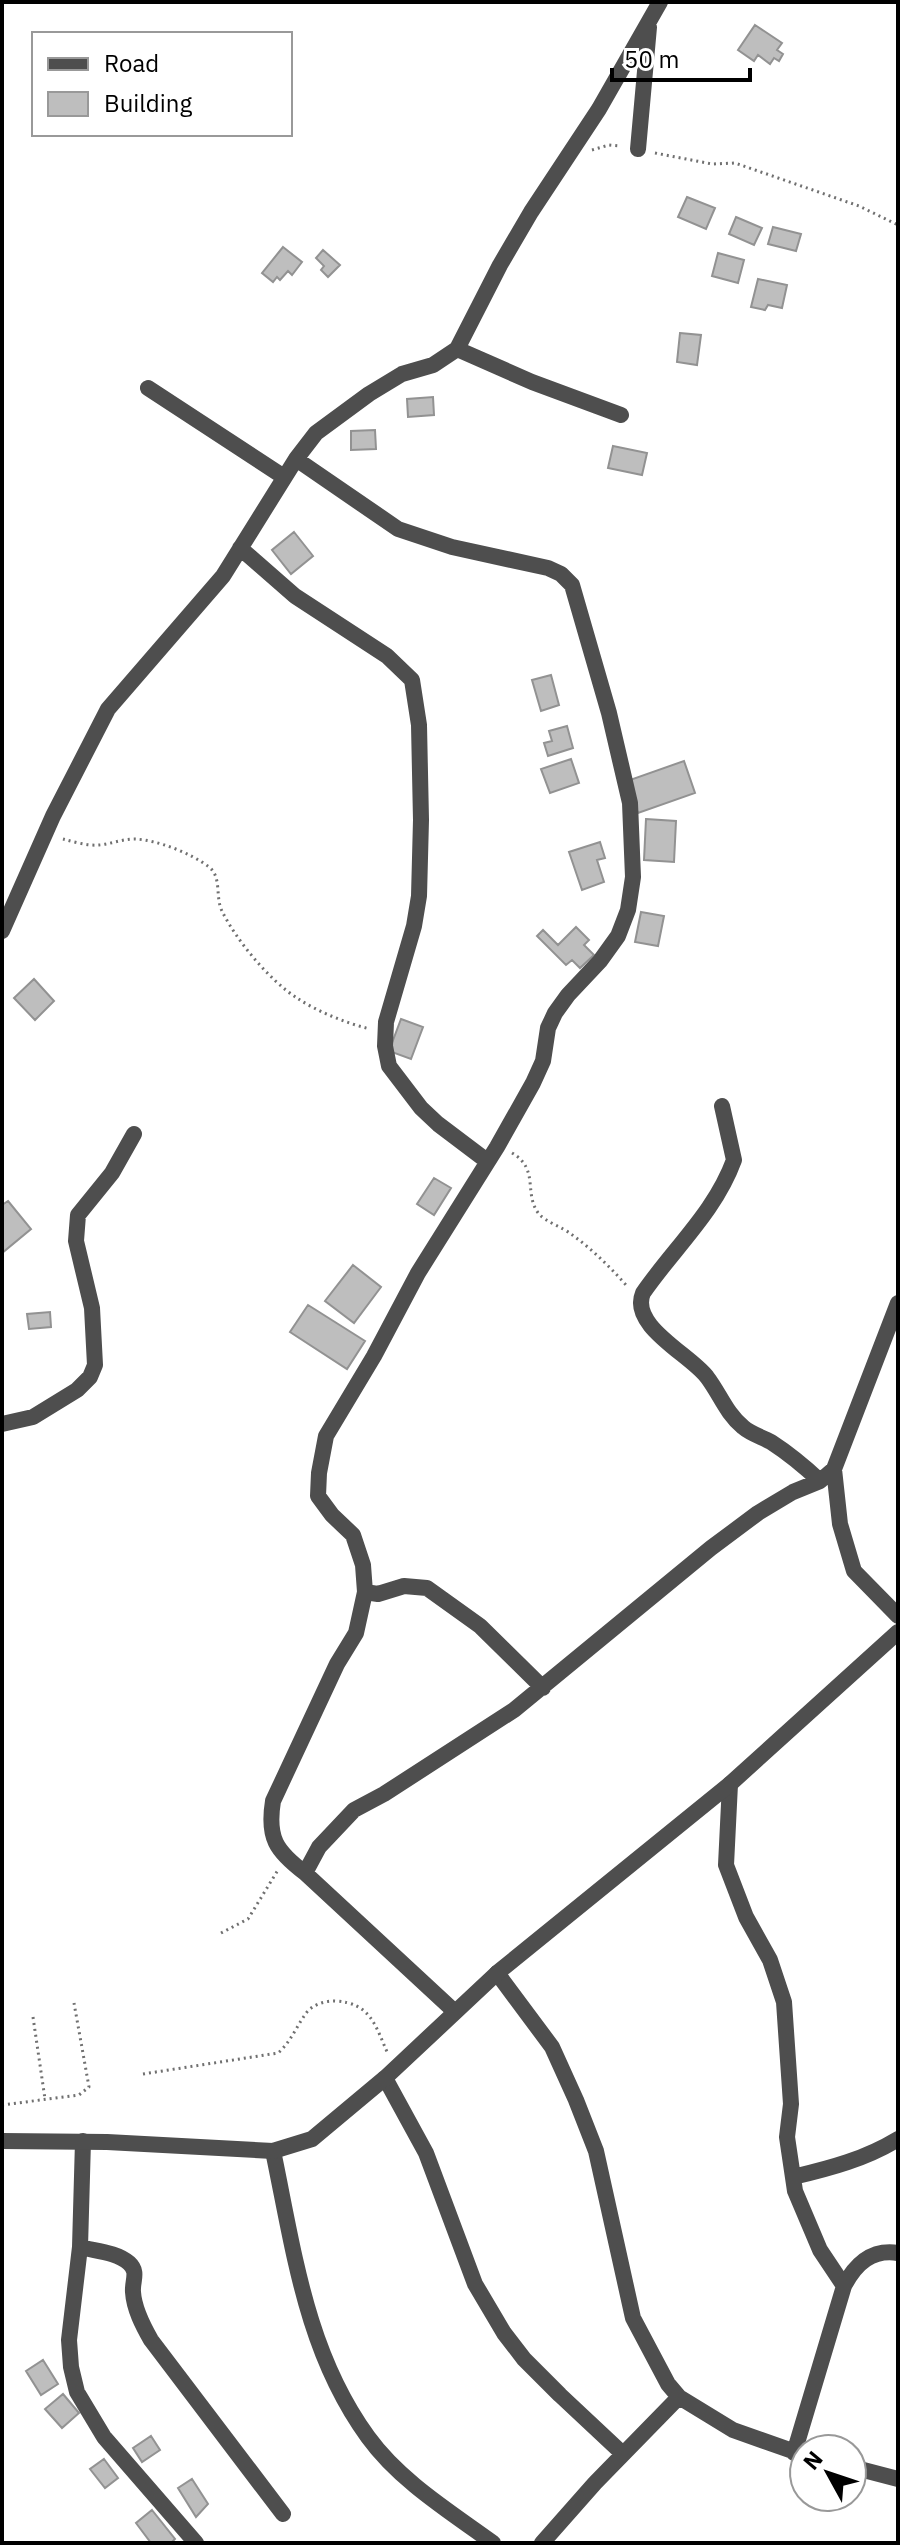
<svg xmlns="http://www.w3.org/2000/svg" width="900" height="2545" font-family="'IBM Plex Sans',sans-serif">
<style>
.building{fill:#bebebe;stroke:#929292;stroke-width:2}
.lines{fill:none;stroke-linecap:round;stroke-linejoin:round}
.path{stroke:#707070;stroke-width:3;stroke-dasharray:2 4;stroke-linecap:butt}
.minor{stroke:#4e4e4e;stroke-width:16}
.tertiary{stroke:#4e4e4e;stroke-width:16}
</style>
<rect width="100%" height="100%" fill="#fff"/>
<path class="building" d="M755,25L782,43L777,50L783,54L779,61L774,58L770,64L758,55L754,61L738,50Z
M687,197L715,208L706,229L678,217Z
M736,217L762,228L754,245L729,234Z
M773,227L801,234L796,251L768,244Z
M283,247L302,262L292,275L288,271L280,280L277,277L273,282L262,273Z
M323,250L340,265L328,277L321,270L324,266L316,258Z
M718,253L744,260L738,283L712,276Z
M758,279L787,285L782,308L768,305L765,310L751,307Z
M680,333L701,335L697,365L677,362Z
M433,397L434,415L408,417L407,399Z
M375,430L376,449L351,450V431Z
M613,446L647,453L642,475L608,468Z
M294,532L313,556L291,574L272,550Z
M551,675L559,705L541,711L532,680Z
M567,726L573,748L548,756L544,743L552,741L549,731Z
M571,759L579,783L550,793L541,769Z
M684,761L695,793L638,813L627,781Z
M646,819L676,821L674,862L644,860Z
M600,842L605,858L597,860L604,882L582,890L569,852Z
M641,912L664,916L658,946L635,942Z
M576,927L589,940L584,945L594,955L580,968L572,960L566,965L537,936L543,930L558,945Z
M34,979L54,1001L35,1020L14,998Z
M401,1019L423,1027L411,1059L389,1051Z
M434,1178L451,1188L434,1215L417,1204Z
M8,1201L31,1229L2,1253V1205Z
M353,1265L381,1287L354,1323L325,1301Z
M308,1305L365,1341L347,1369L290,1332Z
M50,1312L51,1327L29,1329L27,1314Z
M43,2360L58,2384L41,2395L26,2371Z
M63,2394L79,2413L62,2428L45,2409Z
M151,2436L160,2450L142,2462L133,2448Z
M104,2459L118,2478L105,2488L90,2469Z
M192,2479L208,2504L196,2517L178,2488Z
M152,2510L175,2539L171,2543H151L136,2523Z"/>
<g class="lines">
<path class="path" d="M592,150L609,145L620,146
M655,153L712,164L735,163L859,206L898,225
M63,839C74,842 88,846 99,845C111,844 122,839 135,839C157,840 191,853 209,867C222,877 215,897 222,911C236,940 270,981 297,998C318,1012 346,1023 370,1029
M512,1153C540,1169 523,1194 539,1214C546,1222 562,1227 571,1234C592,1249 610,1267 627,1286
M221,1933L248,1919L278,1870
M33,2017L45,2099
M143,2074L278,2053C291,2042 297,2025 307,2012C314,2004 325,2001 335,2001C371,2003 375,2025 388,2054
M2,2105L79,2095L89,2087L74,2003"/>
<path class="minor" d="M638,149L649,27
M457,349L532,382L621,415
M148,388L284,477
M296,459L398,529L452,547L548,568L561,574L572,585L609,713L630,803L633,877L628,910L618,936L600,961L568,995L555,1013L548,1028L543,1061L533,1083L497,1147L418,1273L374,1356L326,1436L319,1473L318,1496L332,1515L353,1535L363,1565L365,1592L356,1633L337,1664L273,1801C267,1838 276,1851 305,1873L454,2011
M240,548L295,596L387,656L412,680L419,725L421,820L419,896L414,926L386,1022L385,1046L389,1066L421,1108L438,1124L487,1161
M2,931L53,816L108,709L223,576L296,459L316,433L369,394L402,374L433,365L457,349L500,265L531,212L599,109L660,2
M722,1106L734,1160C715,1212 674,1248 643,1293C629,1326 691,1355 707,1377C720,1394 726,1413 743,1427C751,1434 762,1437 771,1442C788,1453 805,1467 820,1481
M2,1424L33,1417L77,1390L90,1377L95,1365L92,1308L76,1241L78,1215L112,1173L134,1134
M834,1469L840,1524L854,1571L898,1616
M365,1592L378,1594L404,1586L427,1588L480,1626L543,1688
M730,1784L726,1865L746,1917L770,1960L784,2002L791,2104L787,2137L795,2191L820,2250L844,2286
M305,1873L319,1847L354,1810L384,1794L514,1710L711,1548L758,1513L793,1492L820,1481L834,1469L898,1303
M497,1973L552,2047L576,2100L596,2151L633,2318L668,2384L679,2397L733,2430L804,2455
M385,2078L426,2153L475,2284L504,2333L524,2359L560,2395L623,2454
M83,2141L80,2247L69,2340L71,2367L77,2392L104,2437L196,2543
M273,2151C294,2251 306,2352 368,2437C400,2481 449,2511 493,2543
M793,2177C831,2168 865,2159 898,2139
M80,2247C95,2251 117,2252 129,2263C139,2272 132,2281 133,2292C134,2309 143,2326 151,2340L283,2514
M794,2453L844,2286C856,2263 872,2249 898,2253
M852,2467L898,2479
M542,2543L595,2483L679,2397"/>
<path class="tertiary" d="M2,2141L107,2142L273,2151L312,2139L385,2078L497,1973L730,1784L898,1632"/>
</g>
<rect width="900" height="2545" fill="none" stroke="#000000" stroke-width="8"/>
<rect x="32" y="32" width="260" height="104" fill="#ffffff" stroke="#999999" stroke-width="2"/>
<rect x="48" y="58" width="40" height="12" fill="#4e4e4e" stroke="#999999" stroke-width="2"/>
<text x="104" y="72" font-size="24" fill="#000000">Road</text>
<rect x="48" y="92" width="40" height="24" fill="#bebebe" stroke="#999999" stroke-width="2"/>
<text x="104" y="112" font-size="24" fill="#000000">Building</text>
<g transform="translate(828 2473) rotate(310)"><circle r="38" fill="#ffffff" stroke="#999999" stroke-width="2"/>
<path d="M0-6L14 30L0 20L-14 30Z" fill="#000000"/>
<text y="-12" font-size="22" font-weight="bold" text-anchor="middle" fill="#000000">N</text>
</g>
<path d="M612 68v12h138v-12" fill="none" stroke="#000000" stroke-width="4"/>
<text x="624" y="68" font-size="24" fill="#000000" stroke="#ffffff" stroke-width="6" paint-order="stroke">50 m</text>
</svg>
